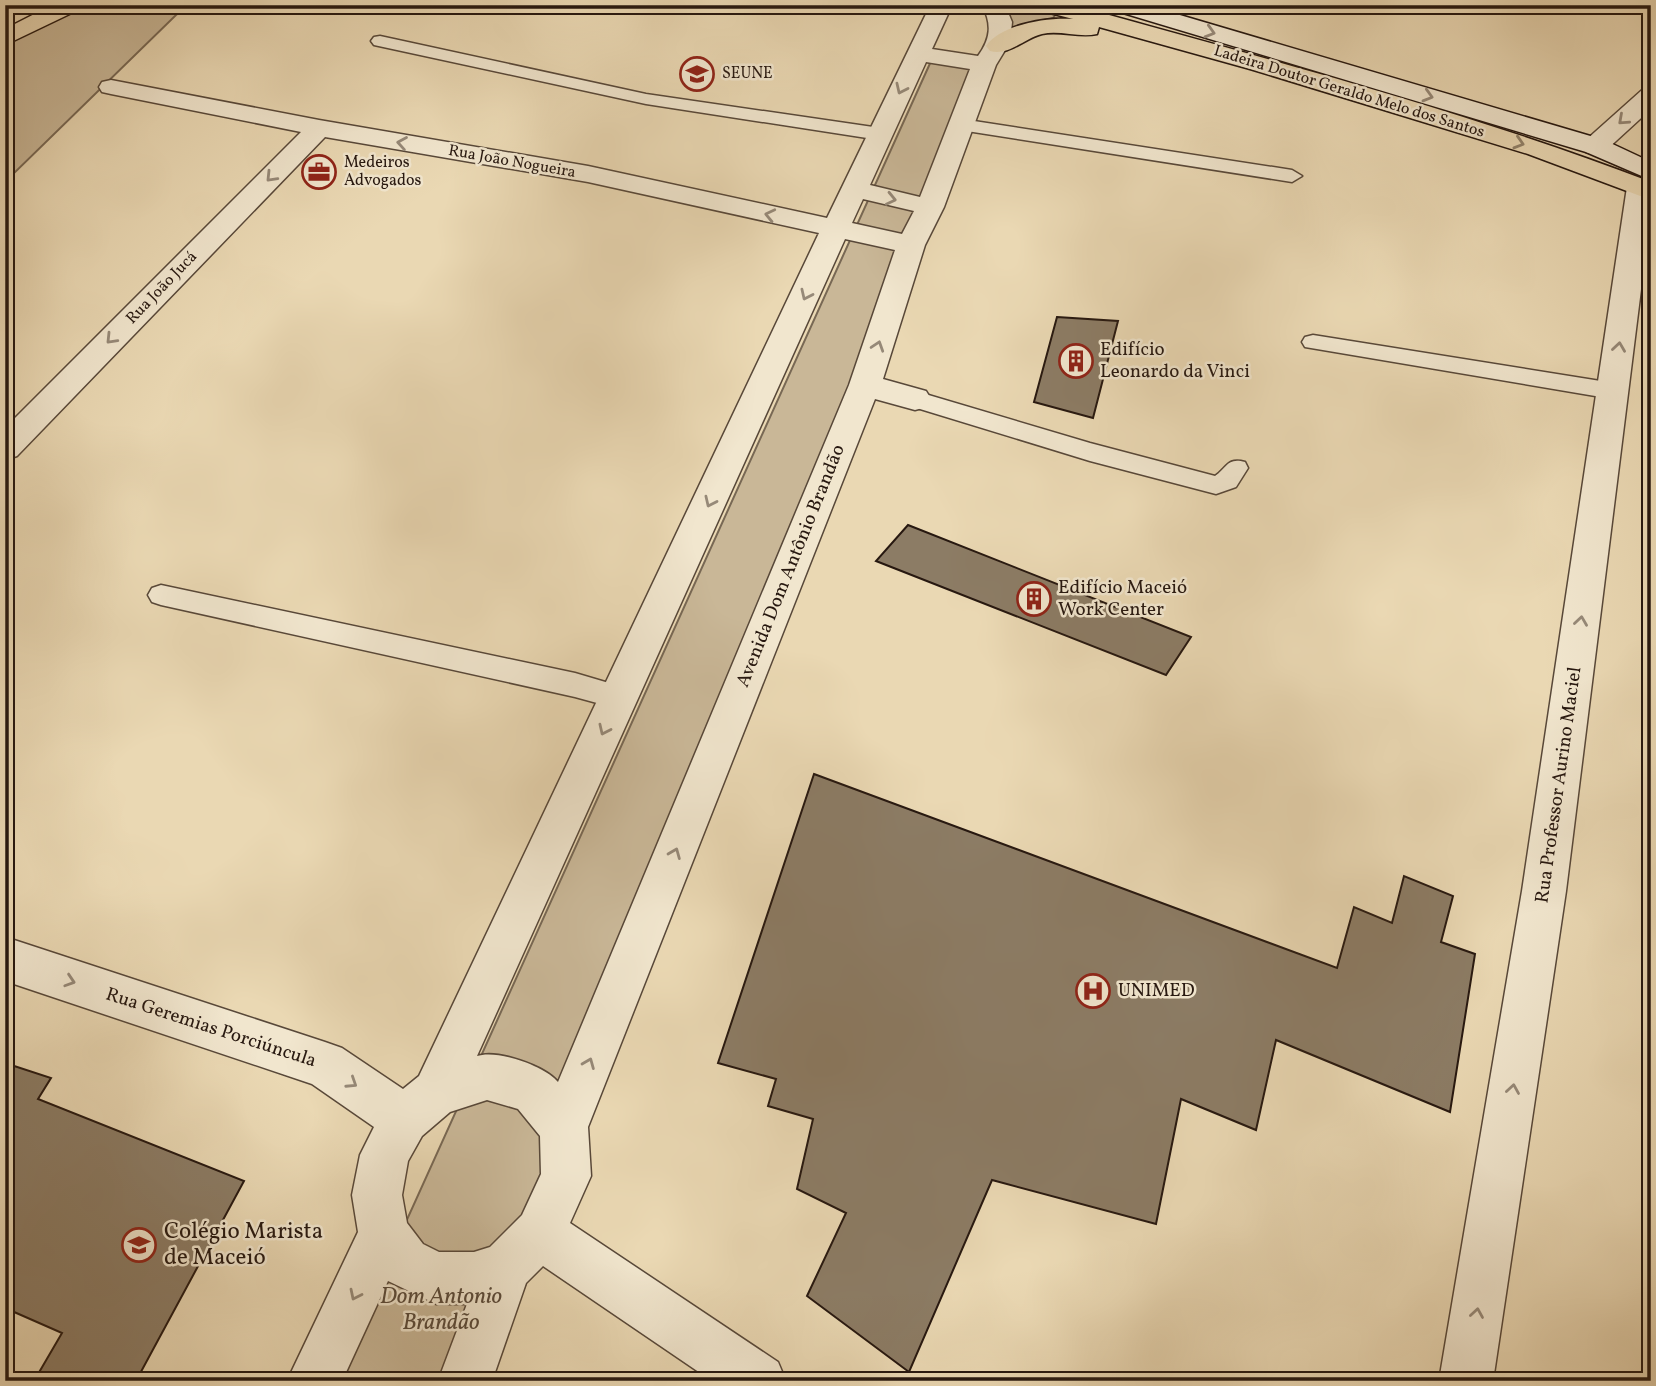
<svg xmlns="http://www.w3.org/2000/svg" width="1656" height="1386" font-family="Vollkorn,serif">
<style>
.green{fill:#c9b797;stroke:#786854;stroke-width:2}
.building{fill:#8c7c65;stroke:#271810;stroke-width:2}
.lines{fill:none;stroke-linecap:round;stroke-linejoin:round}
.service-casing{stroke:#584839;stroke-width:3}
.minor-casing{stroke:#584839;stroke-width:3}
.secondary-casing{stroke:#271810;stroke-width:3}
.trunk-casing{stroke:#271810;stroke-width:3}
.service{fill:#f1e6ce;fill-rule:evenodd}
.minor{fill:#f1e6ce;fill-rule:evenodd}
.secondary{fill:#f1e6ce;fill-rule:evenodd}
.trunk{fill:#ead8b3;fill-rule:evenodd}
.oneway{stroke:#968978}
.oneway2{stroke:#92826a}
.labels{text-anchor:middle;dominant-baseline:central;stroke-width:5;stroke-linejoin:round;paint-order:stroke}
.far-poi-label{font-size:16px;fill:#271810;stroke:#f1e6ce;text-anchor:start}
.far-street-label{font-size:16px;fill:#271810;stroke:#f1e6ce}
.poi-label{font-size:19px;fill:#271810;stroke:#f1e6ce;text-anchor:start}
.street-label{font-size:19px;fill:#271810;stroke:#f1e6ce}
.near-poi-label{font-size:23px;fill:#271810;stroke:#f1e6ce;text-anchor:start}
.near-park-label{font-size:23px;font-style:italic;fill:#584838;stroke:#f1e6ce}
</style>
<rect width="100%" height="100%" fill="#ead8b3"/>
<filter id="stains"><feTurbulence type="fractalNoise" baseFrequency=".00286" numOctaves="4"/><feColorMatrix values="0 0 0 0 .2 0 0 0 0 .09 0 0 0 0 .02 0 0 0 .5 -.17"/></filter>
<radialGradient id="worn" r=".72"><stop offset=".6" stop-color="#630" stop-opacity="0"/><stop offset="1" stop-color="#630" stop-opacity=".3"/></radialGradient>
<path class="green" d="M70,5H191L176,15L5,182V38Z
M998,5H1063L1053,18L1008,31Z
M932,59L992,73L794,576L489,1381H334Z"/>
<path class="building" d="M1057,317L1118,321L1093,418L1034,402Z
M908,525L1191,637L1166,675L876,561Z
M814,774L1337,968L1354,907L1392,923L1404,876L1453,896L1441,942L1475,954L1450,1112L1276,1040L1256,1130L1181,1099L1156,1224L992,1180L909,1372L807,1296L846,1213L797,1189L813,1119L768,1106L776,1079L718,1063Z
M5,1063L51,1078L38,1099L244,1181L136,1381H34L62,1333L5,1308Z"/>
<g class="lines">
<g class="service-casing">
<path id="service" d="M380,36L646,94L880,128L889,134L880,140L646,104L374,45L371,41L374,37Z
M961,119L1292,170L1302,176L1292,182L954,129L952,125L954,121Z
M1313,335L1613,383L1621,385L1624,391L1621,397L1613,399L1305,347L1302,342L1305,337Z
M915,391L1090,443L1215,476C1227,468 1227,457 1245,462L1248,468L1236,487L1216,494L1090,461L907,405L903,399L907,393Z
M161,585L575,673L629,689L633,697L629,705L619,709L575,697L161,605L152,602L148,595L152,588Z"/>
</g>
<g class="minor-casing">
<path id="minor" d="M924,5H947L949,12L932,49L978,56C991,38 992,24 982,5H1005L1012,22L1010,42L996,65L944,207L925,245L883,379L926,391L931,399L926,407L915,410L875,399L588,1127L591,1176L570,1223L778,1362L786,1381H712L543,1266L526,1283L492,1381H438L467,1304H436L388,1281L342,1381H287L358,1232L352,1195L360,1155L374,1127L312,1084L5,981V937L325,1042L342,1048L403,1089L419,1076L819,233L588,182L325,137L17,456L5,460V428L301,132L111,94L102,92L99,87L102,82L111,80L319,120L588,166L827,218L927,12ZM926,62L970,69L920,197L870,185ZM863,199L914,211L902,234L852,223ZM845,239L895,250L849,385L558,1082C545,1066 497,1049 477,1056ZM487,1100L518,1109L540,1136L541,1174L522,1215L490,1247L474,1252H439L423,1244L407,1223L402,1195L408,1161L422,1136L450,1112Z
M1651,88V109L1604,152L1595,154L1586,152L1582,146L1586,140L1642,90Z
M1640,179L1651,183V209L1566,891L1493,1381H1439L1522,891L1627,187L1630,181Z"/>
</g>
<g class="secondary-casing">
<path id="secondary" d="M1110,5H1146L1604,140L1651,162V180L1586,152L1113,10Z"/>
</g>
<g class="trunk-casing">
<path id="trunk" d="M52,5H81L78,10L5,45V29Z
M1044,5H1073C1267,59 1463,110 1651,182V200L1528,154L1250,69L1099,27L1097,34C1079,38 1060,30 1042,34C1023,39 1009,56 990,51L986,46C1001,24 1049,17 1073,19L1046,12Z"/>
</g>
<use href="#service" class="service"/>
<use href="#minor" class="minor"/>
<use href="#secondary" class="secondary"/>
<use href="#trunk" class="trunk"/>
</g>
<defs><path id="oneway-chevron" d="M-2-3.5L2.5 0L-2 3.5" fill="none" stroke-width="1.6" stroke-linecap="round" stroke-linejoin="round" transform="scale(1.75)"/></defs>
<g class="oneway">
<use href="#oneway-chevron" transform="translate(1210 32) rotate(16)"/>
<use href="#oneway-chevron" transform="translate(901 89) rotate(115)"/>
<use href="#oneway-chevron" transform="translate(1428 96) rotate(16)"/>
<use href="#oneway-chevron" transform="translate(1623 120) rotate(138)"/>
<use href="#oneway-chevron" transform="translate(402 143) rotate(-170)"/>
<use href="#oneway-chevron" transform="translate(271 177) rotate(134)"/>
<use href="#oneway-chevron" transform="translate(891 199) rotate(13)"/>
<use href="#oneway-chevron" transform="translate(770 215) rotate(-167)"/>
<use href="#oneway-chevron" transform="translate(806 295) rotate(115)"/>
<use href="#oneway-chevron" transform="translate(111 339) rotate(134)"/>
<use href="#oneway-chevron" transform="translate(878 346) rotate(-72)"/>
<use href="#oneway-chevron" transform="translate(1619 347) rotate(-82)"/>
<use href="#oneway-chevron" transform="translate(710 502) rotate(115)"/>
<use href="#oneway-chevron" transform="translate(1581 621) rotate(-82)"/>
<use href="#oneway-chevron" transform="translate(604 730) rotate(115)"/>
<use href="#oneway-chevron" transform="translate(675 853) rotate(-68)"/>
<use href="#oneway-chevron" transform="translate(70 981) rotate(18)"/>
<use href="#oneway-chevron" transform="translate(589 1063) rotate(-68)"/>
<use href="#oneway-chevron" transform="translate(352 1083) rotate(33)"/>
<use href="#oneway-chevron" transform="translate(1513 1089) rotate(-81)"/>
<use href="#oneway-chevron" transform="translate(355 1295) rotate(116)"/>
<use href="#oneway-chevron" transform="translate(1477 1313) rotate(-81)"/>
</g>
<use class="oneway2" href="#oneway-chevron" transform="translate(1519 143) rotate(17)"/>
<defs>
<g id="university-ring" transform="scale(1.75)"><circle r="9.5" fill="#f1e6ce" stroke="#8f2418" stroke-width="1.5"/><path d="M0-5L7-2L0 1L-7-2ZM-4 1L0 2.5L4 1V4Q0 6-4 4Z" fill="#8f2418"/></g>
<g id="office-ring" transform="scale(1.75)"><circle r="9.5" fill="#f1e6ce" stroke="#8f2418" stroke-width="1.5"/><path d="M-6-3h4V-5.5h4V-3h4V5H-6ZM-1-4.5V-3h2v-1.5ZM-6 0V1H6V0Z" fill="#8f2418"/></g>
<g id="building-ring" transform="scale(1.75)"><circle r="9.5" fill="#f1e6ce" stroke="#8f2418" stroke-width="1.5"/><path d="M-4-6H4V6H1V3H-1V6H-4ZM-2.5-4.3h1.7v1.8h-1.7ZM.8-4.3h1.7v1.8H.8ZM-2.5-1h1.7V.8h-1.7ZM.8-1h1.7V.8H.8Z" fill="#8f2418"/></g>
<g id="hospital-ring" transform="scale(1.75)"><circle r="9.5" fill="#f1e6ce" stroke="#8f2418" stroke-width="1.5"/><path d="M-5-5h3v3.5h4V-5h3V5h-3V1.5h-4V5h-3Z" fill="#8f2418"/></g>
<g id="school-ring" transform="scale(1.75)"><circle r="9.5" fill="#f1e6ce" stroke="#8f2418" stroke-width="1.5"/><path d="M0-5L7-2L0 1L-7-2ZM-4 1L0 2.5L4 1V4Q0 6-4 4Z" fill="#8f2418"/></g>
</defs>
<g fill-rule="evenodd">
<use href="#university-ring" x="697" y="74"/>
<use href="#office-ring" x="319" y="172"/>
<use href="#building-ring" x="1076" y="361"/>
<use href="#building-ring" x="1034" y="599"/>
<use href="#hospital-ring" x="1093" y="991"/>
<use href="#school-ring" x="139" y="1245"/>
</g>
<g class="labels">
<g class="far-poi-label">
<text x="722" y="74">SEUNE</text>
<text x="344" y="163">Medeiros<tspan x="344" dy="18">Advogados</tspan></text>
</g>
<g class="far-street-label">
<text transform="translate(1349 92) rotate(17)">Ladeira Doutor Geraldo Melo dos Santos</text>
<text transform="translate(512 162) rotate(10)">Rua João Nogueira</text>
<text transform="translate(162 288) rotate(-46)">Rua João Jucá</text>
</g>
<g class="poi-label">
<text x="1100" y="350">Edifício<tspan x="1100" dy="22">Leonardo da Vinci</tspan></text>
<text x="1058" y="588">Edifício Maceió<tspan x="1058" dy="22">Work Center</tspan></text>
<text x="1118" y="991">UNIMED</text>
</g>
<g class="street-label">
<text transform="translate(791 566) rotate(-68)">Avenida Dom Antônio Brandão</text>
<text transform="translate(1559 785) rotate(-82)">Rua Professor Aurino Maciel</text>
<text transform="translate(211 1028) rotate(18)">Rua Geremias Porciúncula</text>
</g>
<g class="near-poi-label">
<text x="164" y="1232">Colégio Marista<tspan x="164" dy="26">de Maceió</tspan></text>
</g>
<g class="near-park-label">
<text x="441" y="1297">Dom Antonio<tspan x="441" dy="26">Brandão</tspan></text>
</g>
</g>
<rect width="1656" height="1386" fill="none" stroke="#ead8b3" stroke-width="28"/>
<rect x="7" y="7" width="1642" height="1372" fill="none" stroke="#271810" stroke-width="3.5"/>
<rect x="14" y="14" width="1628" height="1358" fill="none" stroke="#271810" stroke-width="2"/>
<rect width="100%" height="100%" filter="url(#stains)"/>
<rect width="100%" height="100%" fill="url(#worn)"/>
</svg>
